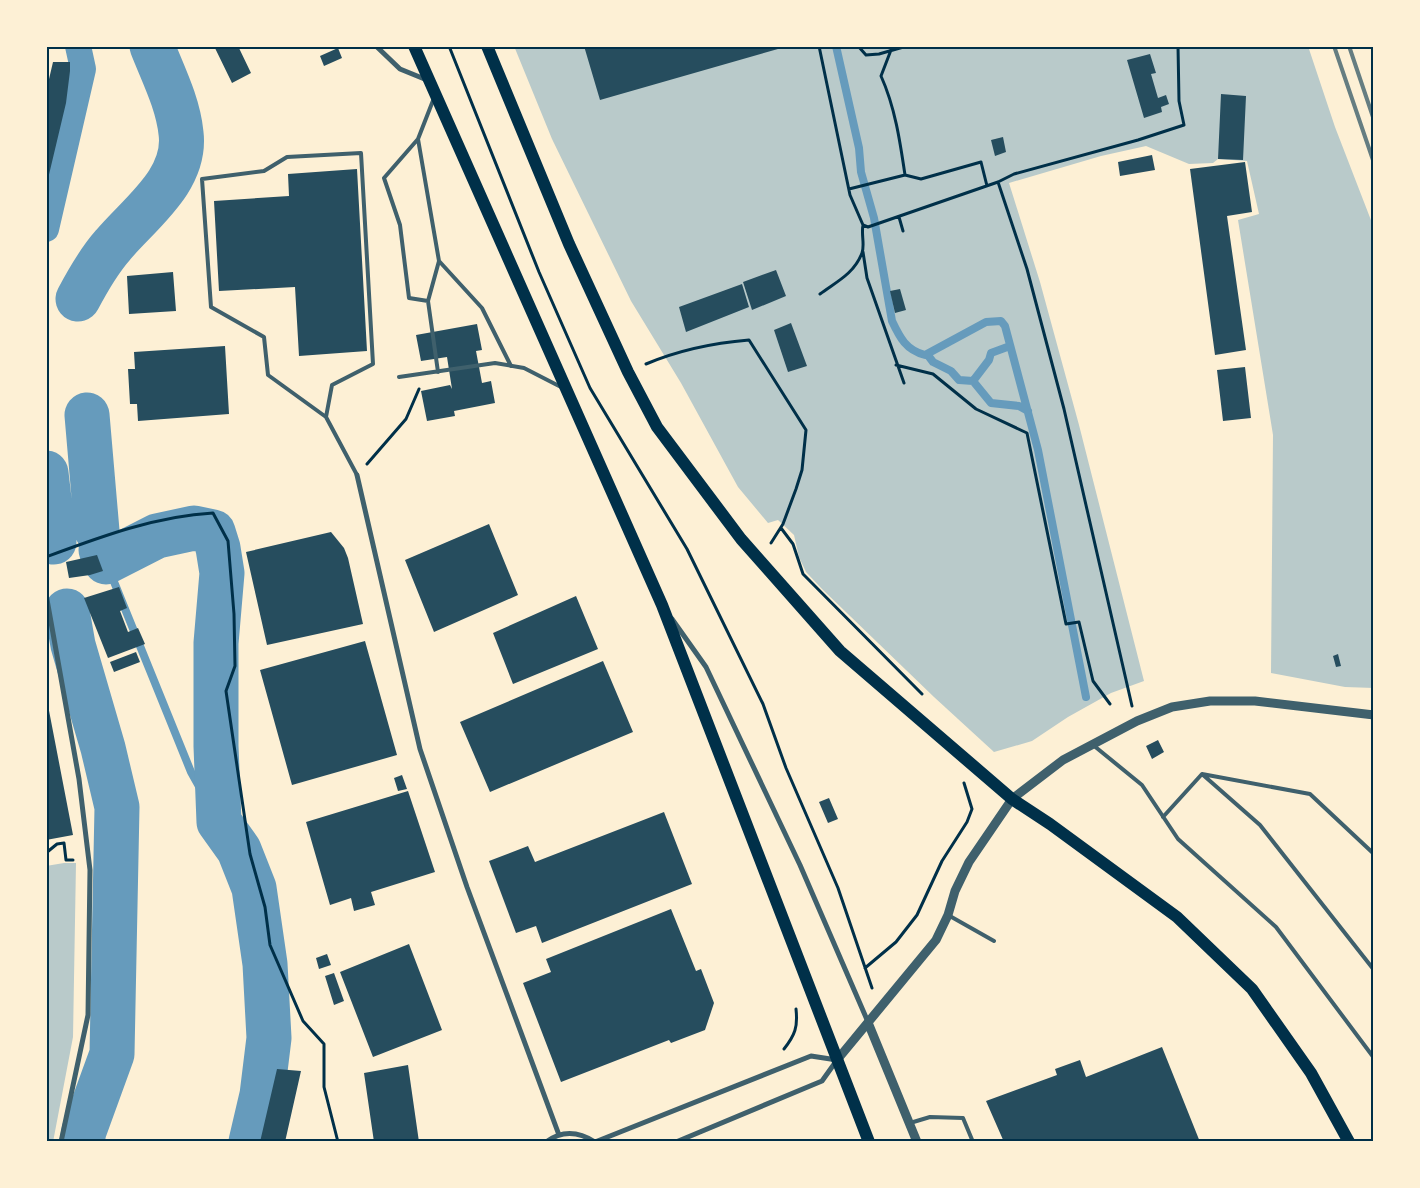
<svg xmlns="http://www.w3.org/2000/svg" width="1420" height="1188" font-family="'Space Grotesk',sans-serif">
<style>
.green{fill:#b9caca}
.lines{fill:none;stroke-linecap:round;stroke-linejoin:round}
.stream{stroke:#669bbc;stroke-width:8}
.canal{stroke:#669bbc;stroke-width:26}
.river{stroke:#669bbc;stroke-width:45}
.building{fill:#264d5e}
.path{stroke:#003049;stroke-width:3}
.service{stroke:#3f606c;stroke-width:4}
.minor{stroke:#3f606c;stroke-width:5}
.tertiary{stroke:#3f606c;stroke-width:9}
.primary{stroke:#003049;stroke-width:12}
.rail{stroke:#657d81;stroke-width:4}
.neatline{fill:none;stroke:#003049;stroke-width:2}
</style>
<rect width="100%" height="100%" fill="#fdf0d5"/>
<path class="green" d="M514,46H1308L1335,127L1374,228V688L1345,687L1271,673L1273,435L1238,220L1259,214L1247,161L1218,159L1213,163L1189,164L1146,146L1101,156L1009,183L1040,282L1079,425L1144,681L1111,693L1068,717L1032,741L994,752L934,697L822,589L806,572L799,557L794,535L778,520L768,523L738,487L681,383L631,301L552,139Z
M64,863H76L73,1037L53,1142H46V866Z"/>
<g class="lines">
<path class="stream" d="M836,46L859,148L861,172L874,218L892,321C900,338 906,350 925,355L986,322L1001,321L1005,326L1038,450L1086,697
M927,354L933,362L951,371L959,380L973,381L991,403L1019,406L1028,411
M973,381L989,360L991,353L1010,346
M106,562L191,772L219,822"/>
<path class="canal" d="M46,229L83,69L78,46"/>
<path class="river" d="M78,299C88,280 98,262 113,245C140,213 187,180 181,133C178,103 163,74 152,46
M87,415L97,531
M46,473L54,542
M101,550L106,562L157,536L194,528L213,532L218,548L222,573L216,643V746L219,822L239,850L254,888L265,964L269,1038L262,1095L251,1142
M67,611L73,645L103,748L117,807L112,1054L84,1131L82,1142"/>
</g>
<path class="building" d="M214,46H238L251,73L232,83Z
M584,46H785V47L600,100Z
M338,48L342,58L324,66L320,56Z
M1150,54L1156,73L1151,74L1158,98L1166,95L1169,104L1161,107L1162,112L1144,118L1127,60Z
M53,62H70V71L66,103L47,183L46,92Z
M1221,94L1246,96L1243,160L1218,159Z
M1003,137L1006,152L995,156L991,140Z
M1152,155L1155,170L1120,176L1118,162Z
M1245,162L1252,212L1227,216L1246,350L1215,355L1190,169Z
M357,169L367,351L299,356L295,287L219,291L214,201L289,196L288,174Z
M776,270L786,296L752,310L743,282Z
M173,272L176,311L129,314L127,276Z
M742,284L749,307L686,332L679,307Z
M900,289L906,310L895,313L890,291Z
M791,323L807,366L788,372L774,330Z
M477,324L482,350L476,351L482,383L491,381L495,403L454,411L455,416L427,421L421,391L450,385L452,389L447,357L421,361L416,335Z
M225,346L229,414L138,421L137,404H130L128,369H135L134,352Z
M1245,367L1251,418L1223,421L1217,370Z
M489,524L518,595L434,632L405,560Z
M331,532L344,548L348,558L363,624L267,645L246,552Z
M97,555L103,571L90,575L69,578L66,562Z
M119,587L127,608L120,611L128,632L138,628L145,644L108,658L84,598Z
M576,596L598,649L513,684L493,633Z
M365,641L397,755L292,785L260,670Z
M136,652L140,662L114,672L110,662Z
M1338,654L1341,666L1336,667L1333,656Z
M603,661L633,732L490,792L460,722Z
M46,695L73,835L46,840Z
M1158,740L1164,752L1152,759L1146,746Z
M402,775L407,789L398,791L394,778Z
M408,791L435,872L371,892L375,905L354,911L351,898L330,905L306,822Z
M829,798L838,819L828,823L819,802Z
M664,812L692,884L542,943L536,926L516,933L489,861L528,846L535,862Z
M671,909L696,971L701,969L714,1003L705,1030L671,1043L669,1040L561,1082L523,983L551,972L546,959Z
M409,944L442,1030L373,1057L340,972Z
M327,954L331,965L319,969L316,958Z
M334,973L344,1001L334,1005L325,976Z
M1162,1047L1200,1142H1004L986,1101L1057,1075L1055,1069L1080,1060L1086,1077Z
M408,1065L419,1142H374L364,1073Z
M277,1069L301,1071L285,1142H260Z"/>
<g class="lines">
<path class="path" d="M449,46L539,272L590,388L687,549L763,704L786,768L838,888L872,988
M819,46L850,195L863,225L868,227L998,182L1014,174L1138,140L1184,125L1179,101L1178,46
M858,46L866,55L879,54L907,46
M891,46V50L881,76C895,107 900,141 905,175
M998,182L1027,269L1064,409L1132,706
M849,189L905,175L921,179L981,162L987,186
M899,217L903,231
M863,252L867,278L904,383
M820,294C836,282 854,274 862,253C865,245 861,234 863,225
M646,364C679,350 713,343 749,340L806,430L802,470L796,489L783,524L771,543
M896,365L933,374L976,409L1027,433L1066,624L1079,622L1093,681L1110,704
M367,464L406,419L419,389
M781,528L793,544L803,574L922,694
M46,557C100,537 156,516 213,513L228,541L234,614L235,666L226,691L250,854L265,907L270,945L303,1021L324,1044V1087L338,1142
M46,853L57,844L64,843L66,860H73
M865,968L896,942L917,915L942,861L967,822L972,809L964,783
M784,1049C795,1035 798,1027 796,1009"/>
<path class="service" d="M434,98L418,139L439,261L482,308L511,366
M418,139L384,178L400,225L409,298L428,301
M438,372L428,301L439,261
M399,377L495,363L524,368L561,387
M326,417L332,385L373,364L361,153L287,157L264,171L202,179L211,307L264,337L268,375L326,417L357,475
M1093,745L1142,785L1178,839L1276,927L1374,1058
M1202,774L1260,825L1374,970
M1163,817L1202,774L1310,794L1374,854
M948,915L994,941
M910,1123L930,1117L963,1118L973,1142"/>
<path class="minor" d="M376,46L400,69L427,80
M357,475L420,749L467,887L559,1135
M46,594L79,779L90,870L88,1015L61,1142
M672,619L706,667L800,865L868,1022
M546,1142C562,1130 578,1131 595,1142
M595,1142L811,1056L837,1060L822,1081L676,1142"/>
<path class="tertiary" d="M869,1025L917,1142
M837,1060L936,940L948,915L955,891L969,862L1012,799L1063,760L1137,721L1172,707L1210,701H1255L1374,715"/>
<path class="primary" d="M414,46L662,605L869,1142
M487,46L569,244L628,372L657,427L741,539L840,651L1012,799L1050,824L1177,917L1252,989L1311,1073L1349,1142"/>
<path class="rail" d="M1334,46L1374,163
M1349,46L1374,120"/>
</g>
<rect width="1420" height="1188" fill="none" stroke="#fdf0d5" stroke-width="95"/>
<rect x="48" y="48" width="1324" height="1092" class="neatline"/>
</svg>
